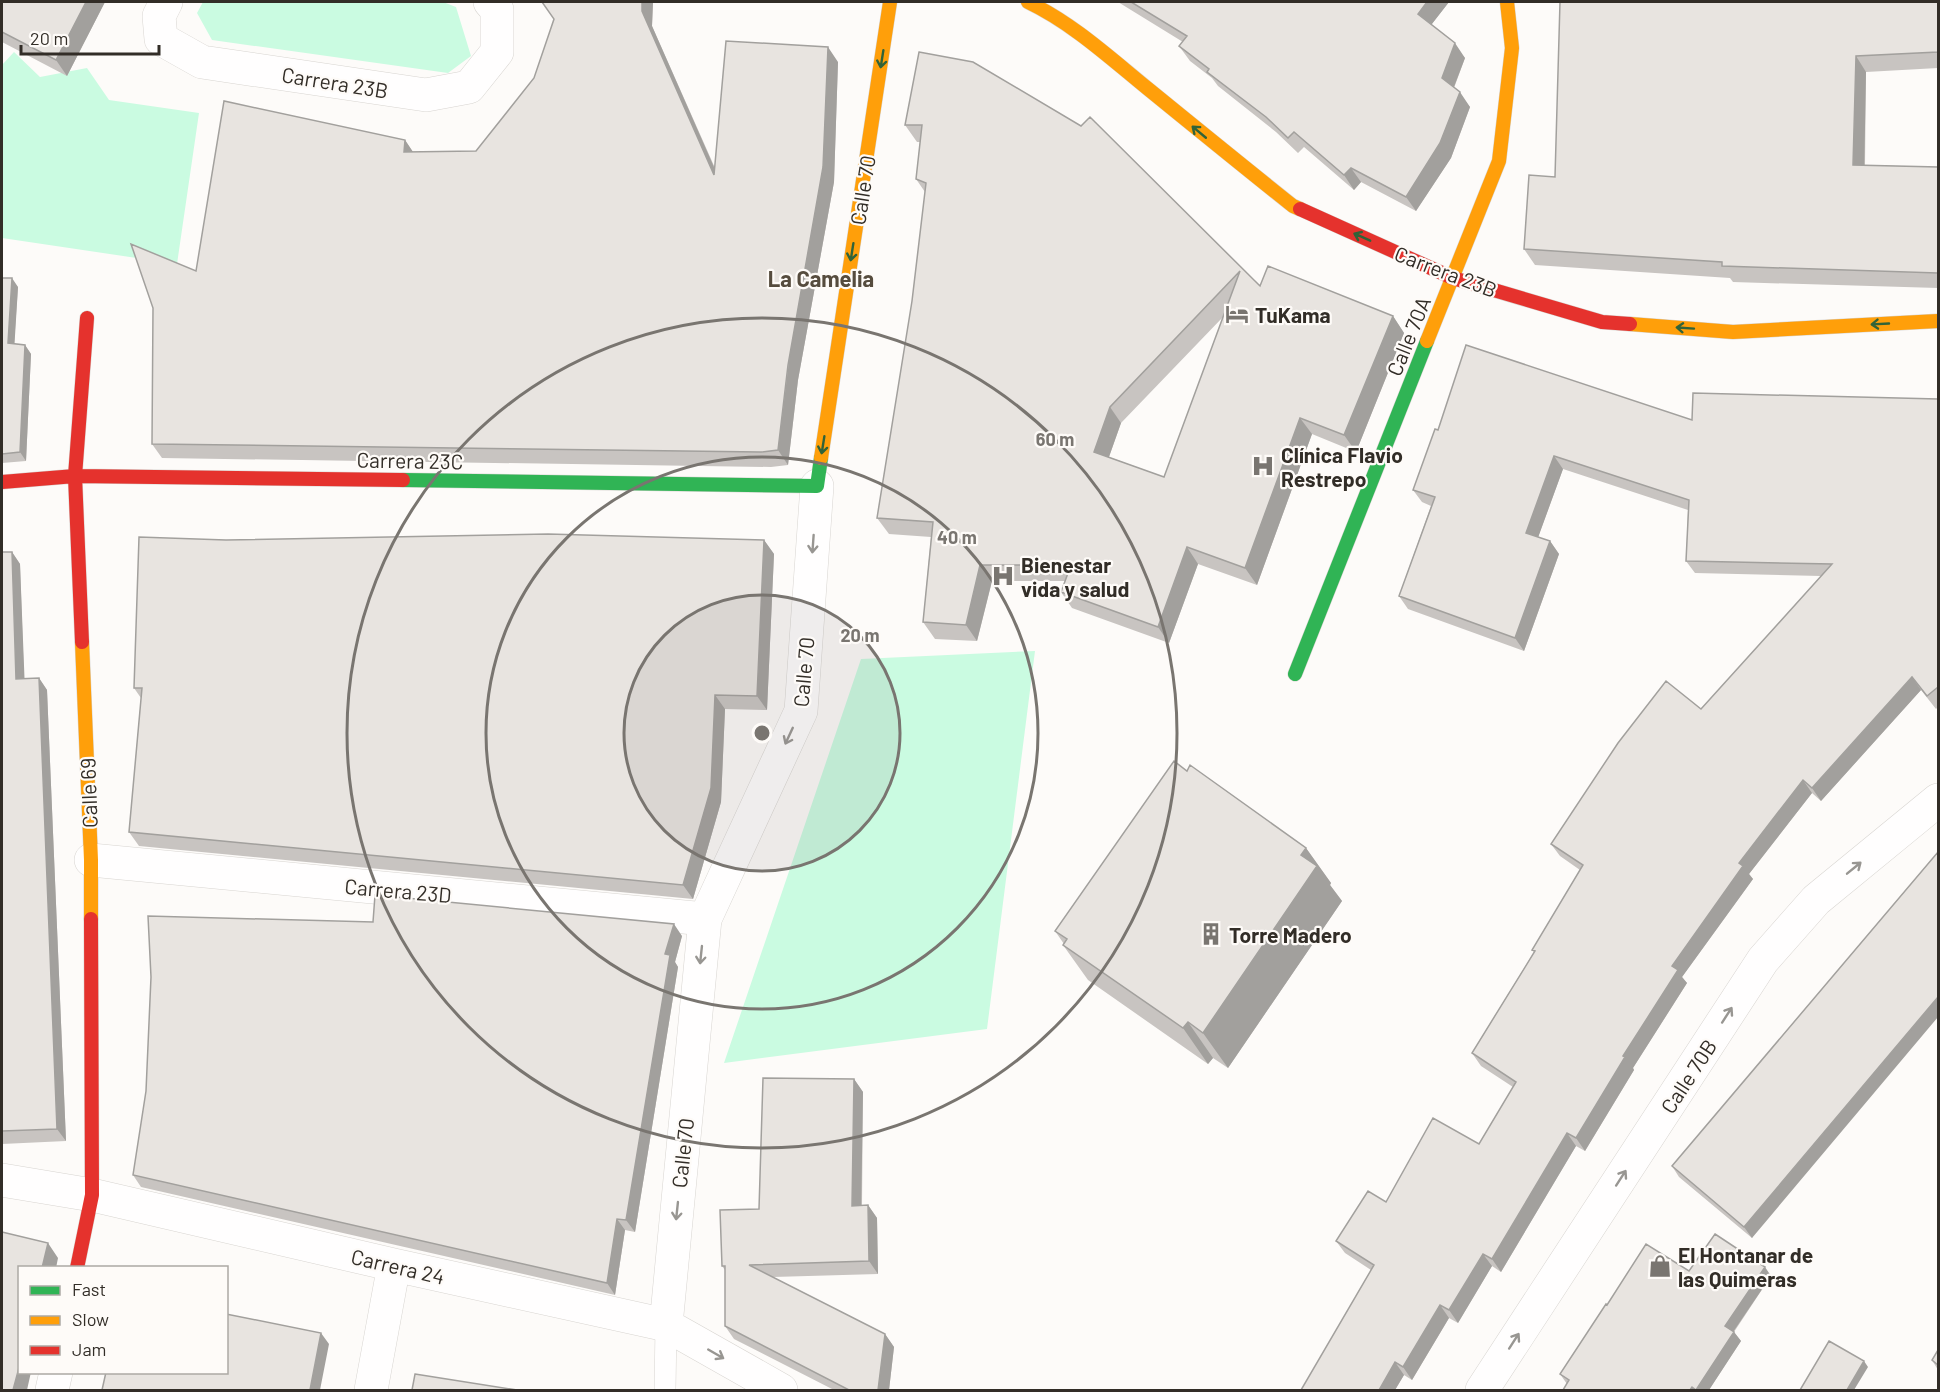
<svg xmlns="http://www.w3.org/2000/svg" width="1940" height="1392" font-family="Barlow,sans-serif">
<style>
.green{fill:#cafbe1}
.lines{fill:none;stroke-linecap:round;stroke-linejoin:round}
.lane-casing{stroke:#d8d5d1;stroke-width:22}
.street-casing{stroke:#d8d5d1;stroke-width:34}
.fast-casing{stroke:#d8d5d1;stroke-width:15}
.slow-casing{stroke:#d8d5d1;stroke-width:15}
.jam-casing{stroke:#d8d5d1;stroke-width:15}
.lane{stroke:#fffefe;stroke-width:21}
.street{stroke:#fffefe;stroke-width:33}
.fast{stroke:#30b455;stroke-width:14}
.slow{stroke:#ff9f0a;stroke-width:14}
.jam{stroke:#e5322d;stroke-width:14}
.wall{fill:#c8c4c1;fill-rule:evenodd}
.shaded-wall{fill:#a2a09d}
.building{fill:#e8e4e0;stroke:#a2a09d;stroke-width:1.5;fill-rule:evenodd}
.oneway{stroke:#316339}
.oneway2{stroke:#989692}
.ring{fill:none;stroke:#797570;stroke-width:3}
.labels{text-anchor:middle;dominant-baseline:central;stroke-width:4.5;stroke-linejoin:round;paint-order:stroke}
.street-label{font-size:21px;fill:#322d27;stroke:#fefbf8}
.poi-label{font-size:21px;font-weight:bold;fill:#322d27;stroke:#fefbf8;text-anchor:start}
.neighbourhood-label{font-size:22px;font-weight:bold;fill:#564c3e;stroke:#fefbf8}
.centre{fill:#797570;stroke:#fefbf8;stroke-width:3}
.ring-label{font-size:18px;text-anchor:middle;font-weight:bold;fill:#797570;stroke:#fefbf8;stroke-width:4.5;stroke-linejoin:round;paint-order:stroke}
</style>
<rect width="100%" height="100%" fill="#fdfbf9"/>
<path class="green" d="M203,2H443L456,7L471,56L448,73L212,40L197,13Z
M14,52L40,77L87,68L109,100L199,113L177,264L2,238V65Z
M1035,651L987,1029L724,1063L861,659Z"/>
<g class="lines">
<g class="lane-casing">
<path id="lane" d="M665,1390L666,1325"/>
</g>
<g class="street-casing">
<path id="street" d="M166,2L159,16L161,39L202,62L426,95L469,87L497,52V10L490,2
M91,860L705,919
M2,1180L92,1195L394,1265L666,1325L781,1390
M666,1325L705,919L801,711L817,486
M52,1390L56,1372
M371,1390L394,1265
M1482,1390L1763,960L1816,900L1938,800"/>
</g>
<g class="fast-casing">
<path id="fast" d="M403,480L817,486L821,458
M1295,674L1427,341"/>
</g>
<g class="slow-casing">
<path id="slow" d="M1028,2C1072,23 1109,57 1147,88C1195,127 1244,167 1293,206L1300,209
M1630,324L1733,332L1938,321
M1427,341L1499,161L1512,48L1507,2
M821,458L890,2
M82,642L91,860V919"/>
</g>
<g class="jam-casing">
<path id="jam" d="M1300,209L1453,278L1602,322L1630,324
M2,482L75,476L403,480
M82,642L75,476L87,318
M77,1268L92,1195L91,919"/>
</g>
<use href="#lane" class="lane"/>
<use href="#street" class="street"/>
<use href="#fast" class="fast"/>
<use href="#slow" class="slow"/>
<use href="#jam" class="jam"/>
</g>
<path class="wall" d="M2,2H105L67,76L2,42Z
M542,2H653L652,26L715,168L838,62L834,182L798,380L788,465L771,467L162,458L152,444L196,271L405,140L413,152L476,151L534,78L554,19Z
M1118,2H1449L1431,25L1465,58L1454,88L1470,107L1451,158L1416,211L1361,182L1354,190L1304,147L1298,153L1276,132L1218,86L1212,78L1190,61L1179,46L1183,42Z
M1938,2V68L1866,72L1865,165L1938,167V288L1733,282L1730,278L1535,265L1524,249L1555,177Z
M919,52L1260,286L1393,316L1404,333L1356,452L1312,434L1257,585L1198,564L1169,643L1072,608L1061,592L1065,581H992L977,641L935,639L923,622L931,537L889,534L877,518L912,301L925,192L916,179L920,142H917L905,125ZM1223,317L1164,477L1109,457L1121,423Z
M2,278L18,287L14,344L25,345L31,354L26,461L2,463Z
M1938,399V707L1936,709L1921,690L1821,801L1812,793L1749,874L1753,879L1682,977L1687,983L1633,1068L1634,1070L1585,1151L1576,1146L1501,1272L1492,1266L1458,1323L1449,1318L1412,1380L1404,1375L1395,1390L1371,1270L1345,1253L1336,1241L1386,1202L1479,1144L1513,1087L1481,1066L1472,1053L1534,952L1532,950L1580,870L1560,856L1551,844L1701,709L1821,576L1695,573L1686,561L1688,510L1563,469L1538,537L1550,541L1559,554L1524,651L1408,609L1399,596L1431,506L1422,502L1413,490L1438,430L1692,420Z
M764,540L774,554L767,710L725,709L721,802L693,899L139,846L129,832L141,698L134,688Z
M2,552H12L20,564L24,679L39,678L47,690L66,1141L2,1144Z
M1187,771L1306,848L1331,883L1330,885L1342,901L1228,1068L1213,1058L1208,1064L1088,980L1063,945L1064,944L1055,931Z
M1938,852L1752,1238L1679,1177L1672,1166Z
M682,936L675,962L678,967L635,1232L625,1230L615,1295L141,1187L133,1175Z
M854,1079L863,1092L862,1205H868L877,1218L878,1274L773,1277L885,1334L894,1347L889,1390H834L734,1339L725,1326V1270L722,1266L759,1209Z
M1689,1271L1771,1276L1734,1332L1741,1341L1709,1390H1563L1567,1384L1560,1374L1607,1305Z
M1938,1350V1370L1932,1360Z"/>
<path class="shaded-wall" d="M86,2H105L67,76L56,60Z
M642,2H653L652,26L724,190L714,175L642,11Z
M1427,2H1449L1428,29L1418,14Z
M1455,43L1465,58L1452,92L1442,78Z
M828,47L838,62L834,182L798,380L788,465L778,450Z
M1856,56L1866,72L1864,181L1853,165Z
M1460,92L1470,107L1451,158L1416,211L1406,197Z
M405,140L415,155L404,152Z
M1351,168L1361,182L1354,190L1344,175Z
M12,278L18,287L14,352L8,343Z
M1393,316L1404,333L1356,452L1344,435Z
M25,345L31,354L26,461L20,452Z
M1110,407L1121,423L1105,468L1094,452Z
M1300,418L1312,434L1257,585L1245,568Z
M1554,456L1563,469L1535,546L1526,533Z
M764,540L774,554L767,710L757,696Z
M1550,541L1559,554L1524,651L1515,638Z
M1187,547L1198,564L1169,643L1158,627Z
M12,552L20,564L25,691L16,679Z
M980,565L992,581L977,641L966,625Z
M1912,677L1921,690L1821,801L1812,788Z
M39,678L47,690L66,1141L57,1129Z
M715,695L725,709L721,802L693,899L683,885Z
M1803,780L1812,793L1749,874L1753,879L1682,977L1687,983L1633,1068L1634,1070L1585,1151L1576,1138L1623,1056L1672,966L1739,863Z
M1306,848L1331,883L1330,885L1342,901L1228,1068L1203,1033L1301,855Z
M674,924L682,936L675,962L678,967L635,1232L626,1220L665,954Z
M1938,997V1017L1752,1238L1744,1227Z
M1188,1022L1213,1058L1208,1064L1183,1028Z
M854,1079L863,1092L861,1219L852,1206Z
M1567,1133L1576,1146L1501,1272L1492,1259Z
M868,1205L877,1218L878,1274L869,1261Z
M617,1219L625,1230L615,1295L607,1283Z
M48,1243L58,1258L56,1268H42Z
M1483,1254L1492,1266L1458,1323L1449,1310Z
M1765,1267L1771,1276L1731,1335L1725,1326Z
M1440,1305L1449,1318L1412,1380L1403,1367Z
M1734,1332L1741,1341L1709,1390H1696Z
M321,1333L329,1344L320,1390H310Z
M885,1334L894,1347L889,1390H878Z
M1864,1361L1868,1367L1854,1390H1847Z
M1395,1362L1404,1375L1395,1390H1379Z
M20,1364V1372H31L27,1390H13Z"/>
<path class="building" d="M2,2H86L56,60L2,32Z
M542,2H642V11L714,175L726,41L828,47L823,167L788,365L778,450L761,452L152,444L153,308L131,244L196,271L224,101L405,140L404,152L476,151L534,78L554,19Z
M1131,2H1427L1418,14L1455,43L1442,78L1460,92L1440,143L1406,197L1351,168L1344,175L1294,132L1288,138L1266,117L1207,72L1209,69L1179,46L1187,36Z
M1560,2H1938V52L1856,56L1853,165L1938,167V273L1722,266V262L1524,249L1529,175L1555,177Z
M919,52L973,62L1081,126L1090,117L1260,286L1268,266L1393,316L1344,435L1300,418L1245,568L1187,547L1158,627L1061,592L1071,565H980L966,625L923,622L933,522L877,518L912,301L926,183L916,179L922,125H905ZM1240,271L1164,477L1094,452L1110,407Z
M2,278H12L8,343L25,345L20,452L2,454Z
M1466,345L1692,420L1693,393L1938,399V687L1927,696L1912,677L1812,788L1803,780L1739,863L1743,866L1672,966L1678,970L1623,1056L1625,1057L1576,1138L1567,1133L1492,1259L1483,1254L1449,1310L1440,1305L1403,1367L1395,1362L1379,1390H1301L1374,1265L1336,1241L1368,1191L1386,1202L1433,1118L1479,1144L1516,1082L1472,1053L1535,951L1532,950L1583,865L1551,844L1618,743L1666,681L1701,709L1832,564L1686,561L1689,500L1554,456L1526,533L1550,541L1515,638L1399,596L1435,497L1413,490L1435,429L1438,430Z
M548,534L764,540L757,696L715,695L711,788L683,885L129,832L142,688H134L139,537L226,540Z
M2,552H12L16,679L39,678L57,1129L2,1131Z
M1174,761L1187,771L1190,765L1306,848L1301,855L1317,866L1203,1033L1188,1022L1183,1028L1063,945L1067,939L1055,931Z
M1938,852V997L1744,1227L1672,1166Z
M375,895L674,924L665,954L670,955L626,1220L617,1219L607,1283L133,1175L146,1091L151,977L148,916L373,922Z
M763,1078L854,1079L852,1206L868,1205L869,1261L749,1265L885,1334L878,1390H849L725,1326V1266H722L720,1210L759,1209Z
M2,1232L48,1243L42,1268H20V1364L13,1390H2Z
M1715,1234L1765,1267L1725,1326L1734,1332L1696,1390L1692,1387L1690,1390H1563L1569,1380L1560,1374L1606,1304L1607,1305L1646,1244L1689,1271Z
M226,1314L321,1333L310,1390H102L106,1372H226Z
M1829,1341L1864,1361L1847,1390H1800Z
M1938,1350V1365L1932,1360Z
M415,1374L517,1390H412Z"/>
<defs><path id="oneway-shaft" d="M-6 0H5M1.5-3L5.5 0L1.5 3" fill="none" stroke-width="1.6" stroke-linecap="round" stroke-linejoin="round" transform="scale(1.5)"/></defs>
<g class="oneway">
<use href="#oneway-shaft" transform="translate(882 59) rotate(99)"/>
<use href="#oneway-shaft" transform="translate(1199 132) rotate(-140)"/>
<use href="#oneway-shaft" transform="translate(1362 237) rotate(-156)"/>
<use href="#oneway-shaft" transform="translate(852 252) rotate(99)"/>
<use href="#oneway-shaft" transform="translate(1880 324) rotate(177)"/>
<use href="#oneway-shaft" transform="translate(1685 328) rotate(-176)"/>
<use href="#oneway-shaft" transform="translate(823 445) rotate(99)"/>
</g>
<g class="oneway2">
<use href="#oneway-shaft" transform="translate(813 544) rotate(94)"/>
<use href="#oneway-shaft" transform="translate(789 736) rotate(115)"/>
<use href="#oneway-shaft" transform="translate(1854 868) rotate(-39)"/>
<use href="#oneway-shaft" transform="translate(701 955) rotate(96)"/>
<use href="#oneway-shaft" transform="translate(1727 1015) rotate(-57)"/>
<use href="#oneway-shaft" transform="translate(1621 1178) rotate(-57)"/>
<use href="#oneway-shaft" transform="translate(677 1211) rotate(96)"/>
<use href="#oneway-shaft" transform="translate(1514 1341) rotate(-57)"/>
<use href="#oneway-shaft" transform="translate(716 1354) rotate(30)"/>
</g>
<circle cx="762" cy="733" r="138" fill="#797570" fill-opacity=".12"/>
<g class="ring">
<circle cx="762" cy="733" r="138"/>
<circle cx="762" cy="733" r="276"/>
<circle cx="762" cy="733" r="415"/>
</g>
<defs>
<g id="hotel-bare" transform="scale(1.8)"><path d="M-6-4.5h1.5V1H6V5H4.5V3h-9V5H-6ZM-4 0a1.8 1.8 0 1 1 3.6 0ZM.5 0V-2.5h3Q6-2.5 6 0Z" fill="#797570" stroke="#fefbf8" stroke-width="2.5" paint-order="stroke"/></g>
<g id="hospital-bare" transform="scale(1.8)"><path d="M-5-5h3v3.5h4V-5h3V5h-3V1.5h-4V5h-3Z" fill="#797570" stroke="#fefbf8" stroke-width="2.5" paint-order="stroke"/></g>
<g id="building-bare" transform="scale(1.8)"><path d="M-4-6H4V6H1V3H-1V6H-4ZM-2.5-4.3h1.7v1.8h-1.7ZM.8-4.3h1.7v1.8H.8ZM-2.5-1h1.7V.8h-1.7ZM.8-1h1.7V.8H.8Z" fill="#797570" stroke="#fefbf8" stroke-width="2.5" paint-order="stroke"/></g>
<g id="shop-bare" transform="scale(1.8)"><path d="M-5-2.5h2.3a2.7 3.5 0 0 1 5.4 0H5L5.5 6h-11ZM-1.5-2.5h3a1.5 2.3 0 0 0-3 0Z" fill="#797570" stroke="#fefbf8" stroke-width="2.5" paint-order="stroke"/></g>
</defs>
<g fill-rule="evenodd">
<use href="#hotel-bare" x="1237" y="314"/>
<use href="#hospital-bare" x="1263" y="466"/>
<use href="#hospital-bare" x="1003" y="576"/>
<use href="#building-bare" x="1211" y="934"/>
<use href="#shop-bare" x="1660" y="1266"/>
</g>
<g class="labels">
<g class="street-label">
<text transform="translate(335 82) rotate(9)">Carrera 23B</text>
<text transform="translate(862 190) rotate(-81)">Calle 70</text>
<text transform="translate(1446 271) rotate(21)">Carrera 23B</text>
<text transform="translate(1408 336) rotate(-68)">Calle 70A</text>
<text transform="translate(410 460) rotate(1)">Carrera 23C</text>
<text transform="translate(803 672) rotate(-85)">Calle 70</text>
<text transform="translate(88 793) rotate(-92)">Calle 69</text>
<text transform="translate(398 890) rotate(5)">Carrera 23D</text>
<text transform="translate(1688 1076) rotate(-57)">Calle 70B</text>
<text transform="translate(682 1153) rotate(-84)">Calle 70</text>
<text transform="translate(398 1266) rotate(13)">Carrera 24</text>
</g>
<g class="poi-label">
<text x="1255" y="314">TuKama</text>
<text x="1281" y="454">Clínica Flavio<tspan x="1281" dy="24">Restrepo</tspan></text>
<text x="1021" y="564">Bienestar<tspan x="1021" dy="24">vida y salud</tspan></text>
<text x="1229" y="934">Torre Madero</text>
<text x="1678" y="1254">El Hontanar de<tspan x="1678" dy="24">las Quimeras</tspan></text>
</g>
<g class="neighbourhood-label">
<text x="821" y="278">La Camelia</text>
</g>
</g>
<circle cx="762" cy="733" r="9" class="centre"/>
<g class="ring-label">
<text x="1055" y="446">60 m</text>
<text x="957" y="544">40 m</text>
<text x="860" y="642">20 m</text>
</g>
<rect width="1940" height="1392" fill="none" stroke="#322d27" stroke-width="6"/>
<rect x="18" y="1266" width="210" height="108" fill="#fefbf8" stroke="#aca9a4" stroke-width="1.5"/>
<rect x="30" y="1286" width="30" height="9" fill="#30b455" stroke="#aca9a4" stroke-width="1.5"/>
<text x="72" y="1296" font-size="18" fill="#322d27">Fast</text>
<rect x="30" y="1316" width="30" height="9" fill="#ff9f0a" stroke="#aca9a4" stroke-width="1.5"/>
<text x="72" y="1326" font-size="18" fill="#322d27">Slow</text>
<rect x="30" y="1346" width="30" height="9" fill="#e5322d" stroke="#aca9a4" stroke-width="1.5"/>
<text x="72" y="1356" font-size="18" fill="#322d27">Jam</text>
<path d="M21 45v9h138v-9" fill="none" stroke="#322d27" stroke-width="3"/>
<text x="30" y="45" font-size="18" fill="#322d27" stroke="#fefbf8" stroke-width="4.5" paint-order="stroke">20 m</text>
</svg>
